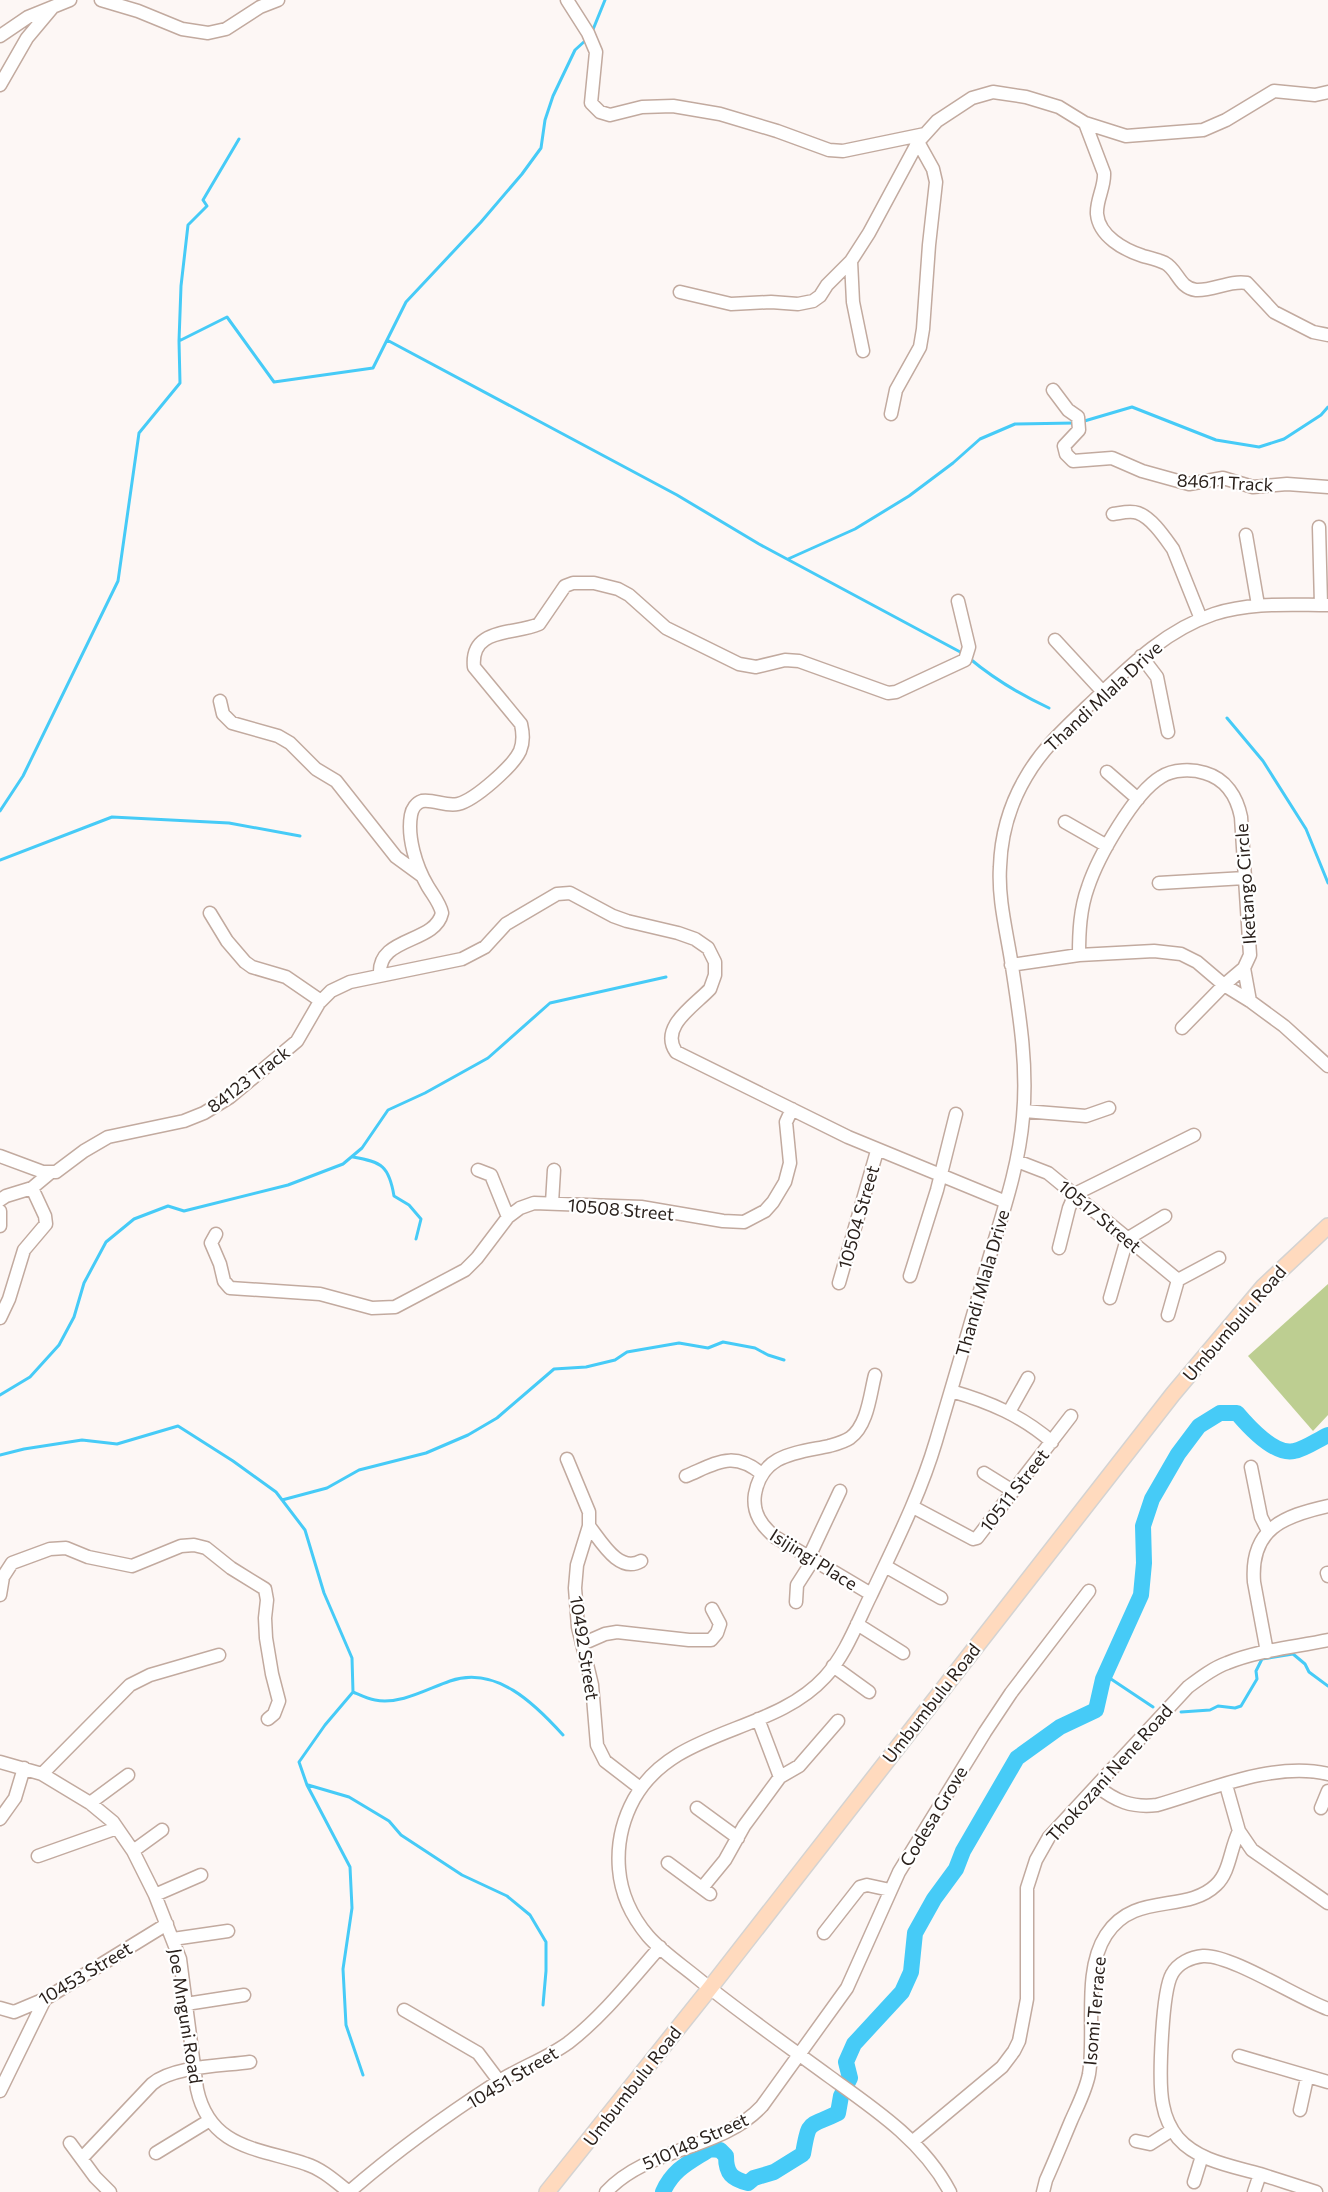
<svg xmlns="http://www.w3.org/2000/svg" width="1328" height="2192" font-family="Commissioner,sans-serif">
<style>
.green{fill:#bdce91}
.lines{fill:none;stroke-linecap:round;stroke-linejoin:round}
.stream{stroke:#46cbf7;stroke-width:3}
.river{stroke:#46cbf7;stroke-width:16}
.minor-casing{stroke:#c2aa9f;stroke-width:15}
.major-casing{stroke:#d4d3d2;stroke-width:18}
.minor{stroke:#fff;stroke-width:12}
.major{stroke:#ffdabe;stroke-width:15}
.labels{text-anchor:middle;dominant-baseline:central;stroke-width:4.5;stroke-linejoin:round;paint-order:stroke}
.street-label{font-size:18px;fill:#2a211c;stroke:#fff}
</style>
<rect width="100%" height="100%" fill="#fdf7f5"/>
<path class="green" d="M1328,1284V1415L1313,1431L1248,1356Z"/>
<g class="lines">
<path class="stream" d="M592,32L605,0
M387,340L677,495L759,544L964,654
M179,341L181,286L188,225L207,206L203,200L239,139
M1081,422L1132,407L1216,440L1259,447L1284,439L1321,415L1328,407
M788,559L855,529L909,496L953,463L980,439L1015,424L1075,423
M969,658C994,679 1019,694 1049,708
M1227,718L1263,761L1306,829L1328,883
M0,811L23,776L118,581L139,433L180,383L179,341L227,317L274,382L373,368L406,302L481,222L522,174L541,148L545,120L553,96L575,50L586,40
M0,860L112,817L229,823L300,836
M353,1157C382,1162 389,1166 394,1196L409,1205L421,1219L416,1239
M0,1395L30,1377L59,1345L74,1317L84,1283L106,1242L134,1219L168,1206L184,1211L288,1185L343,1164L362,1148L388,1110L425,1093L488,1058L550,1003L666,977
M0,1455L24,1449L82,1440L117,1444L178,1426L233,1461L276,1492L305,1530L324,1593L352,1658L353,1692L325,1725L299,1762L307,1785L350,1867L352,1908L343,1969L346,2025L363,2075
M282,1500L327,1488L359,1470L426,1453L468,1435L497,1418L554,1369L586,1367L615,1360L627,1352L679,1343L708,1348L723,1342L755,1348L768,1355L784,1360
M1105,1675L1153,1707
M353,1692C360,1695 368,1699 375,1700C400,1705 427,1689 450,1681C496,1665 535,1704 563,1735
M1181,1712L1210,1710L1218,1706L1235,1708L1241,1706L1257,1679L1256,1671L1262,1659L1293,1654L1305,1664L1309,1672L1328,1686
M308,1785L349,1797L389,1821L401,1835L462,1875L507,1896L530,1915L546,1942V1971L543,2005"/>
<path class="river" d="M663,2192C673,2169 690,2162 710,2149L720,2150L726,2156C726,2174 732,2179 748,2183L754,2178L774,2172L803,2154C809,2118 808,2128 838,2113L841,2096L850,2078L846,2062L854,2044L902,1992L911,1972L915,1933L934,1899L956,1869L963,1851L1017,1758L1060,1727L1096,1710L1103,1679L1141,1595L1144,1563L1143,1526L1152,1499L1178,1454L1199,1426L1220,1413H1237C1248,1426 1275,1456 1294,1451C1305,1449 1317,1440 1328,1435"/>
<g class="minor-casing">
<path id="minor" d="M101,0L138,11L182,29L208,33L226,29L260,7L278,0
M567,0L588,33L596,52L591,103L600,112L610,115L642,107L673,106L720,114L777,131L829,150L843,151L925,134
M0,36L28,17L70,0
M0,85L27,38L53,7
M1085,123L1104,173C1105,187 1096,200 1097,214C1099,236 1124,250 1143,256C1150,258 1158,260 1165,263C1178,270 1179,288 1196,290C1213,291 1230,280 1247,283L1274,312L1313,332L1328,335
M851,261L853,302L863,351
M680,292L731,304L771,302L798,304L813,301L820,296L827,285L851,261L869,233L918,142L937,121L972,98L993,92L1026,97L1059,107L1085,123L1126,136L1203,130L1226,120L1274,91L1315,95L1328,92
M1053,390L1068,410L1078,417L1079,430L1064,446L1066,454L1073,461L1112,458L1142,471L1189,484L1223,478L1253,487L1287,484L1328,487
M891,414L896,390L920,347L923,329L929,245L936,182L933,169L918,142
M1113,514C1121,513 1130,510 1138,513C1152,518 1165,538 1173,549L1201,619
M1319,527L1321,605
M1246,535L1258,605
M1055,640L1103,692
M1141,656L1157,677L1168,732
M220,701L223,714L232,723L278,736L290,743L316,769L336,781L396,857L422,876
M1107,772L1138,799
M1065,822L1107,846
M1159,883L1245,878
M210,913L227,941L245,962L252,967L286,977L321,1001
M1079,955C1079,932 1080,909 1088,887C1098,857 1134,793 1161,777C1173,769 1192,769 1205,773C1226,779 1237,797 1241,817L1250,955L1244,968L1224,985L1182,1028
M1011,965L1079,955L1154,951L1181,954L1197,962L1224,985L1250,1001L1284,1026L1328,1066
M1244,968L1250,1001
M380,975C377,936 435,944 442,913C440,903 432,894 427,885C416,866 407,837 411,815C412,809 416,803 422,801C434,799 446,807 458,804C475,800 513,766 520,751C524,741 523,733 521,724L474,667C470,627 514,635 539,624L565,586L573,583H594L618,589L629,595L666,628L739,664L756,667L785,660L799,661L888,693L896,692L965,660L969,647L958,601
M1024,1111L1086,1116L1109,1108
M0,1156L43,1172H56L84,1151L108,1137L184,1121L204,1113L230,1097L297,1041L319,1003L331,991L350,982L462,959L485,947L506,924L557,894L570,893L613,916L627,921L678,933L695,939L708,948L715,962V975L710,989C694,1006 659,1027 676,1052L848,1137L1006,1202
M1017,1161L1048,1173L1178,1280
M478,1170L491,1175L508,1217
M0,1200L6,1196L32,1188L50,1173
M552,1203L554,1170
M0,1211V1226
M216,1234L211,1243L220,1264L224,1281L230,1288L320,1294L372,1308L395,1307L465,1270L477,1258L508,1217L520,1208L534,1203L641,1207L723,1221L744,1222L765,1211L773,1202L785,1182L790,1163L786,1122L792,1109
M1059,1248L1069,1208L1075,1194L1194,1135
M910,1276L937,1190L956,1114
M1178,1280L1219,1258
M839,1283L877,1151
M1110,1298L1127,1239L1165,1216
M1168,1315L1178,1280
M0,1318L9,1299L24,1250L46,1224L45,1216L32,1188
M951,1391C990,1402 1022,1416 1052,1442
M1009,1412L1028,1378
M567,1459L589,1512V1526L577,1565L575,1588L578,1627L592,1685L597,1745L605,1761L640,1788
M1251,1467L1261,1517L1268,1531
M984,1473L1013,1491
M686,1476C717,1463 733,1450 762,1474
M913,1507L973,1539L977,1538L1071,1416
M589,1526C601,1541 619,1574 641,1561
M809,1557L840,1491
M885,1566L941,1598
M1327,1573L1328,1576
M871,1594L775,1537C762,1526 752,1513 755,1494C762,1454 796,1453 829,1446C836,1444 844,1442 850,1438C868,1425 870,1394 875,1375
M0,1595L3,1577L12,1563L50,1549L66,1548L88,1557L132,1566L181,1546L194,1545L206,1548L231,1568L265,1589L267,1600L265,1618L266,1638L272,1674L279,1701L274,1714L268,1719
M796,1602L797,1585L813,1560
M857,1624L903,1653
M582,1644L605,1634L617,1632L689,1640H711L717,1633L720,1624L712,1609
M1267,1652L1254,1582C1250,1529 1283,1516 1328,1506
M833,1666L869,1692
M758,1719L780,1777
M0,1762L42,1774L90,1803L113,1822L133,1851L155,1895L180,1959L197,2089C210,2149 259,2148 306,2164C322,2169 336,2182 349,2192
M42,1774L130,1685L150,1675L219,1655
M1226,1785L1239,1831L1252,1850L1328,1903
M1097,1786C1115,1801 1132,1808 1157,1805C1209,1790 1275,1761 1328,1774
M90,1803L128,1775
M697,1808L738,1838
M1321,1808L1328,1791
M0,1819L15,1798L24,1768
M133,1851L162,1830
M38,1856L117,1828
M668,1863L710,1894
M702,1888L725,1860L744,1826L780,1777L799,1766L838,1721
M155,1895L201,1875
M824,1933L860,1887L867,1885L890,1890
M173,1939L228,1931
M186,2004L244,1995
M0,2008L14,2012L45,1999L167,1924
M404,2010L478,2053L499,2081
M1239,2056L1328,2082
M0,2091L45,1999
M1300,2110L1307,2078
M1136,2141L1150,2144L1172,2130
M912,2142L1002,2067L1014,2051L1019,2041L1027,1999V1888L1036,1860L1049,1837L1188,1687C1200,1678 1213,1668 1227,1663C1259,1650 1295,1647 1328,1640
M70,2143L95,2177L110,2192
M156,2153L210,2120
M82,2158L152,2084C173,2066 222,2066 250,2062
M1194,2182L1202,2156
M349,2192C395,2152 445,2116 496,2083C519,2068 546,2059 568,2043C603,2016 631,1980 660,1947
M606,2192C649,2146 720,2151 762,2106L847,1988L899,1872L985,1732L1011,1693L1089,1591
M950,2192C924,2142 875,2109 830,2077C785,2044 739,2012 696,1977C680,1964 661,1951 648,1936C632,1917 621,1894 619,1869C617,1845 622,1821 634,1799C674,1727 772,1735 825,1677C846,1654 857,1623 871,1595C895,1544 920,1495 936,1441C954,1380 972,1320 989,1259C1003,1212 1019,1166 1023,1117C1028,1064 1019,1012 1011,960C1006,929 998,898 1000,867C1001,835 1010,804 1026,777C1042,749 1065,728 1088,706C1126,670 1163,631 1214,614C1251,602 1289,605 1328,605
M1043,2192L1046,2180C1055,2160 1063,2140 1071,2121C1078,2105 1086,2090 1089,2074C1096,2031 1082,1972 1106,1935C1134,1891 1186,1914 1216,1885C1230,1872 1230,1849 1239,1831
M1254,2192L1260,2174
M1316,2192C1297,2186 1279,2180 1260,2174C1232,2166 1198,2161 1178,2138C1170,2128 1165,2116 1163,2105C1158,2083 1162,1991 1172,1974C1178,1963 1191,1957 1203,1956C1230,1954 1298,1998 1328,2009"/>
</g>
<g class="major-casing">
<path id="major" d="M547,2192L710,1988L1173,1394L1263,1287L1328,1226"/>
</g>
<use href="#minor" class="minor"/>
<use href="#major" class="major"/>
</g>
<g class="labels">
<g class="street-label">
<text transform="translate(1225 482) rotate(3)">84611 Track</text>
<text transform="translate(1103 696) rotate(-43)">Thandi Mlala Drive</text>
<text transform="translate(1245 884) rotate(-94)">Iketango Circle</text>
<text transform="translate(248 1079) rotate(-37)">84123 Track</text>
<text transform="translate(621 1209) rotate(5)">10508 Street</text>
<text transform="translate(1100 1216) rotate(40)">10517 Street</text>
<text transform="translate(858 1217) rotate(-74)">10504 Street</text>
<text transform="translate(982 1283) rotate(-74)">Thandi Mlala Drive</text>
<text transform="translate(1234 1323) rotate(-49)">Umbumbulu Road</text>
<text transform="translate(1014 1490) rotate(-52)">10511 Street</text>
<text transform="translate(814 1559) rotate(32)">Isijingi Place</text>
<text transform="translate(585 1648) rotate(81)">10492 Street</text>
<text transform="translate(931 1703) rotate(-52)">Umbumbulu Road</text>
<text transform="translate(1109 1773) rotate(-48)">Thokozani Nene Road</text>
<text transform="translate(933 1816) rotate(-59)">Codesa Grove</text>
<text transform="translate(85 1973) rotate(-31)">10453 Street</text>
<text transform="translate(1094 2011) rotate(-85)">Isomi Terrace</text>
<text transform="translate(186 2016) rotate(81)">Joe Mnguni Road</text>
<text transform="translate(512 2077) rotate(-31)">10451 Street</text>
<text transform="translate(632 2086) rotate(-52)">Umbumbulu Road</text>
<text transform="translate(695 2141) rotate(-24)">510148 Street</text>
</g>
</g>
</svg>
